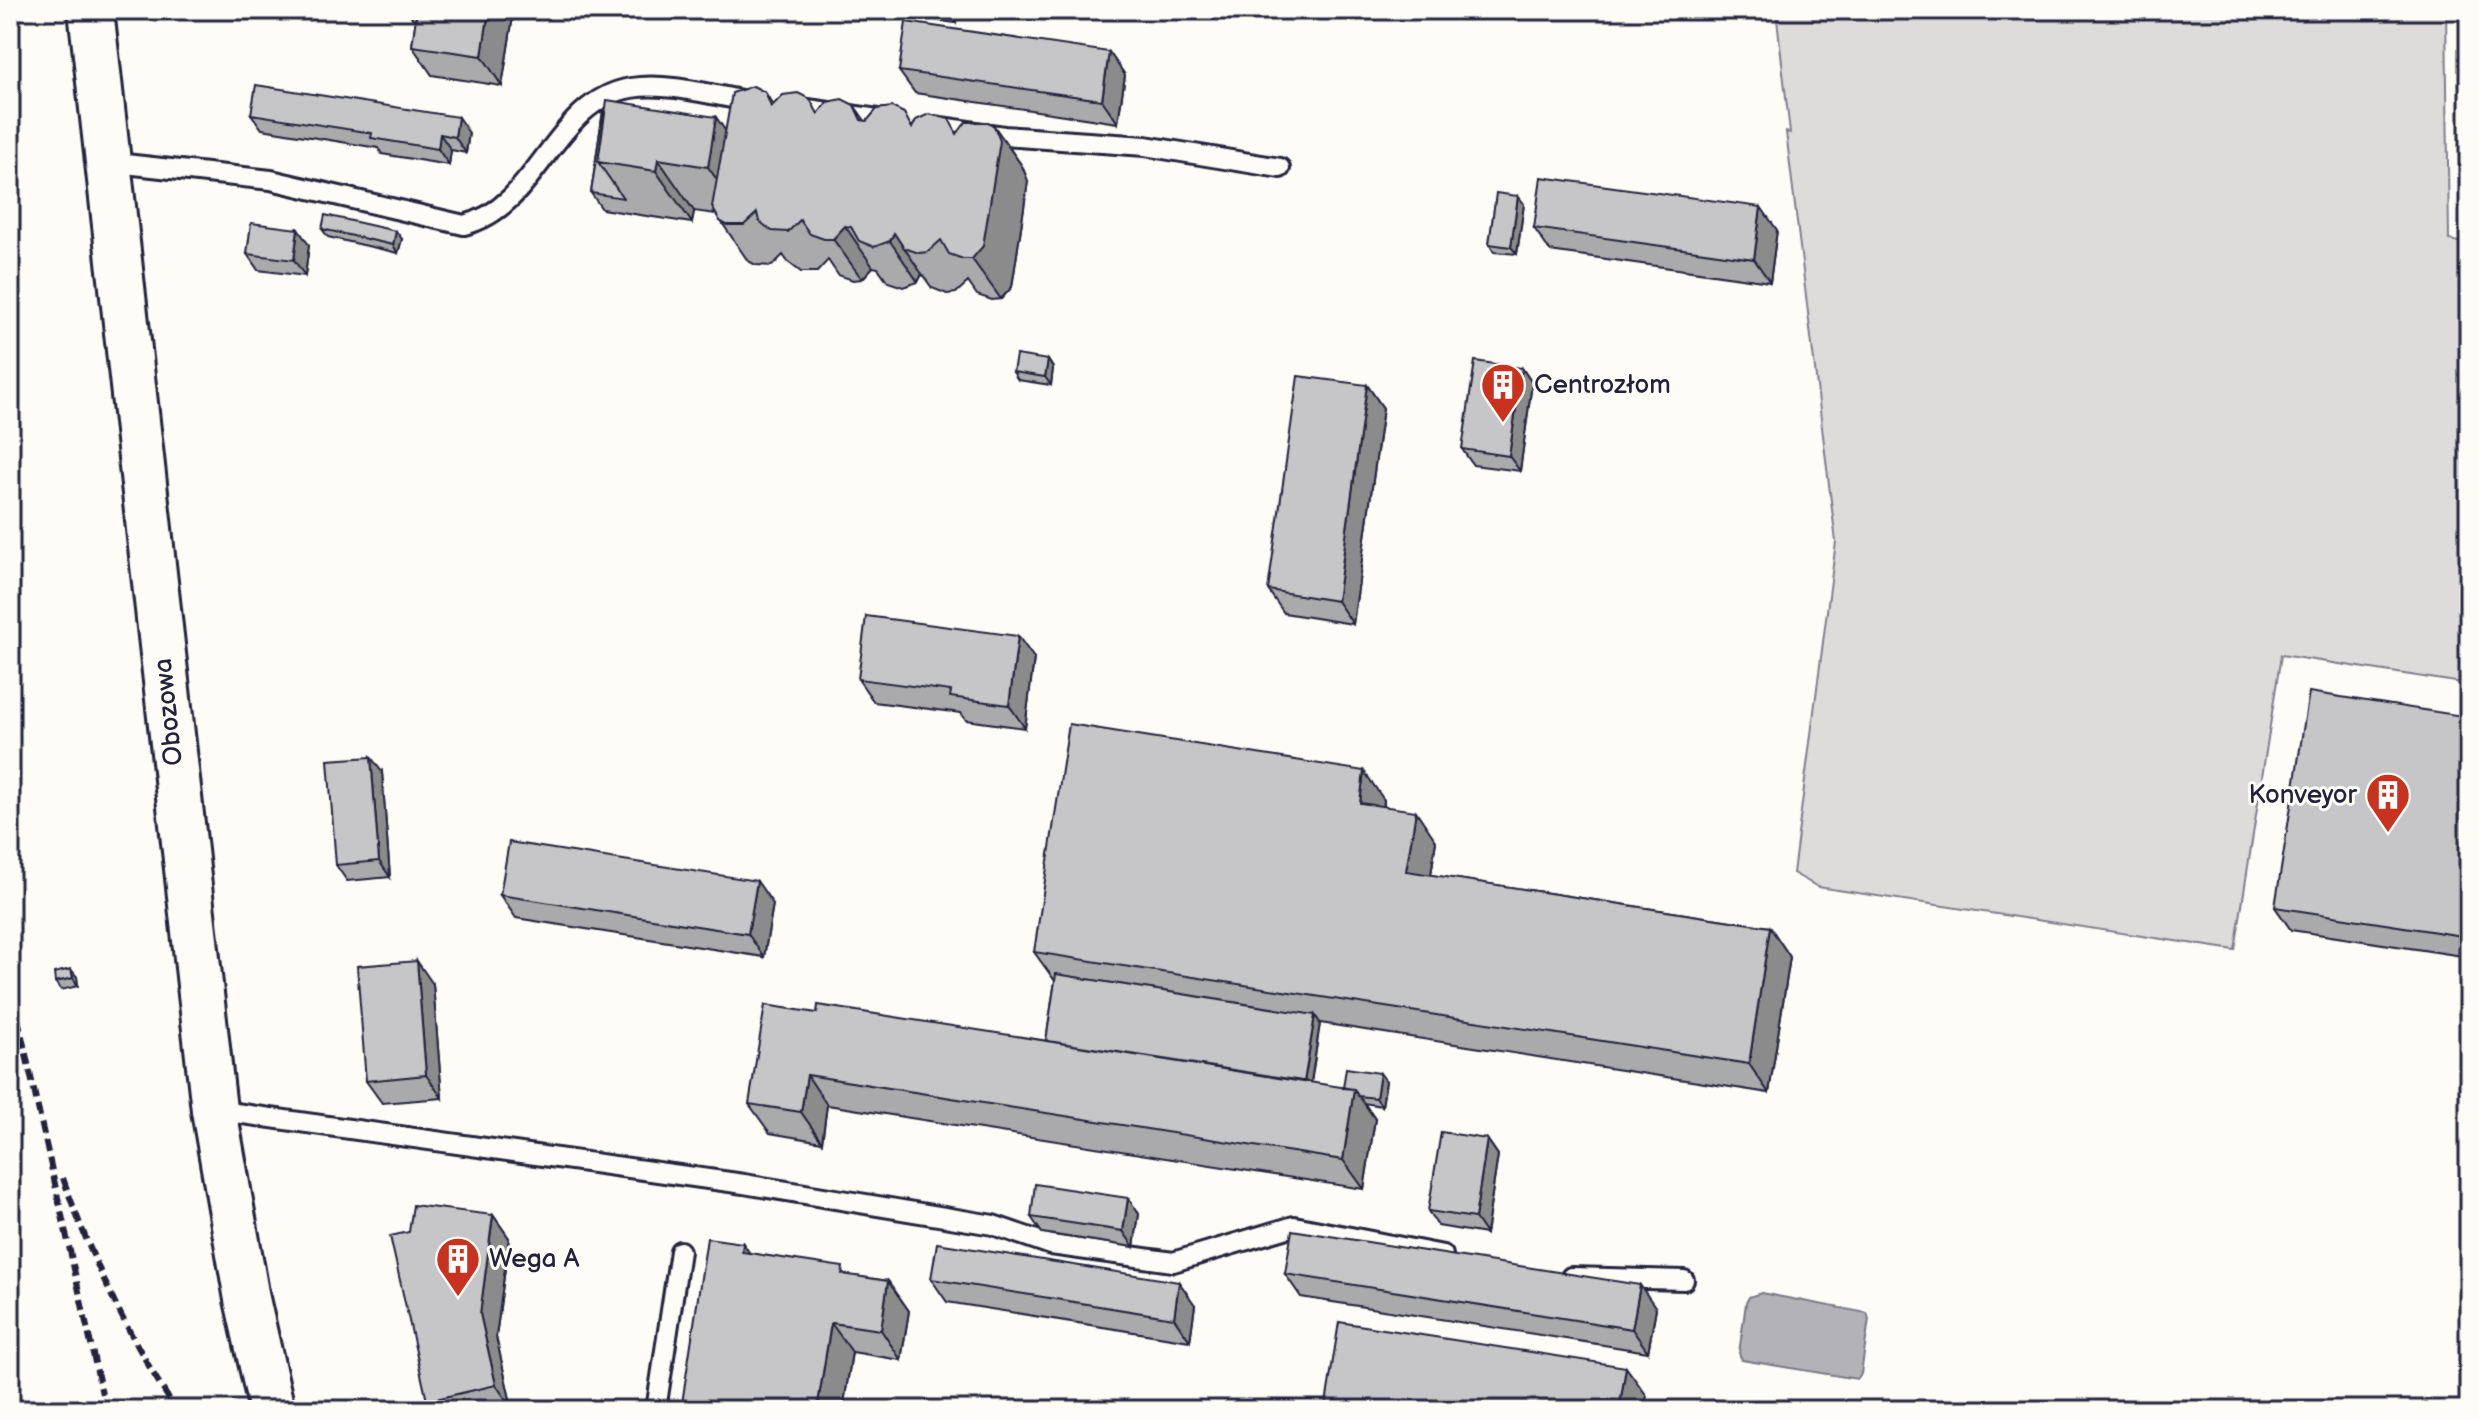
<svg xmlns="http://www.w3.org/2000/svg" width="2479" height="1420" font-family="'Balsamiq Sans',sans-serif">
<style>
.green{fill:#dddcdb;stroke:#807f8b;stroke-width:2}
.water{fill:#b2b2b7;stroke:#787885;stroke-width:2}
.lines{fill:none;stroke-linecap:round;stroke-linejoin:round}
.service-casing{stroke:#22223b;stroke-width:24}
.tertiary-casing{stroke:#22223b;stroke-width:50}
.service{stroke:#fdfcf7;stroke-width:18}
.tertiary{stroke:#fdfcf7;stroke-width:44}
.rail{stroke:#22223b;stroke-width:6;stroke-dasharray:12 6;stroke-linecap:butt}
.wall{fill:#aaaaac;stroke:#22223b;stroke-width:2}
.shaded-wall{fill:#8b8b8c;stroke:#22223b;stroke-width:2}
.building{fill:#c6c6c8;stroke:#22223b;stroke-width:2}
.labels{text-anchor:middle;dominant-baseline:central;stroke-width:6;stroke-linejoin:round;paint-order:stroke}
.poi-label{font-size:26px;fill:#22223b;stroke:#fdfcf7;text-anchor:start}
.street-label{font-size:26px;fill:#22223b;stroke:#fdfcf7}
</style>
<rect width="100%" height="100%" fill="#fdfcf7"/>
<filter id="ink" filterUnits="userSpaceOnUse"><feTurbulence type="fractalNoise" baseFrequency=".0125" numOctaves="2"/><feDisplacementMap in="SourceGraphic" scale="16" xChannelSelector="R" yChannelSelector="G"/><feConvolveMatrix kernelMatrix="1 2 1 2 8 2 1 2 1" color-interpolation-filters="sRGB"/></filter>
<g filter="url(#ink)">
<path class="green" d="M1776,10H2446L2449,240L2469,244V684L2281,655L2235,950L1818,887L1793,873L1836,542L1786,132L1790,133Z"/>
<path class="water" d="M1761,1293L1867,1313L1869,1319L1861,1374L1857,1379L1742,1360L1739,1353L1746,1303L1749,1297Z"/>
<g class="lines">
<g class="service-casing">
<path id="service" d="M794,107L892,121
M933,126L1004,136L1145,146L1280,168
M107,162L271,180L464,225C539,207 553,101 631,88C669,82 715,96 753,102
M214,1110L744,1184L993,1225L1051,1245L1173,1262L1294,1226L1443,1255
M1571,1277L1684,1280
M656,1410L680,1251"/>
</g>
<g class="tertiary-casing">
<path id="tertiary" d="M91,10L214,1110L247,1299L272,1410"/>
</g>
<use href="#service" class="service"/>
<use href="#tertiary" class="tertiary"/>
<path class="rail" d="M10,983L102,1394
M63,1178C92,1261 128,1336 176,1410
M10,1360L16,1410"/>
</g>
<path class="wall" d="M407,10H514L502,86L432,75L412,46L416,19H413Z
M862,10H957L956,23Z
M1109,52L1125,75L1118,123L915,93L899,71Z
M765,92L773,105L865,121L913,126L958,132L994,126L1022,166L1028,181L1012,287L1001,299L992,300L977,295L968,282L956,293L947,294L932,288L922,274L918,282L903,287L888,282L878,268L873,267L862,279L853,280L838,275L828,260L817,272H801L788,262L783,255L772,266L756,265L748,261L716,214L694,211L692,223L602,209L591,193L603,111L725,131Z
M251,114L469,133L466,153L451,150L449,165L382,154L378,148L262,129Z
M1518,196L1524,204L1517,254L1494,252L1489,244Z
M1534,228L1777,230L1770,282L1550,251Z
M322,229L402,239L398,253L328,237Z
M309,245L305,276L258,270L247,254Z
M1048,360L1053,368L1051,385L1018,380L1013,372Z
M1522,368L1532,383L1520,471L1473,465L1462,449Z
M1367,385L1383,408L1353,624L1284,613L1268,590Z
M1034,658L1025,728L966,720L961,713L874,702L858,679Z
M2469,717V957L2291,930L2275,907Z
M382,772L390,877L347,881L336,865Z
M1384,800V806L1436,841L1431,875L1770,927L1790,957L1769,1093L1320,1023L1311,1083L1343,1088L1386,1081L1382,1106L1364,1103L1375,1119L1364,1189L827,1105L822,1142L770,1133L749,1104L817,1013L1046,1041L1055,981L1034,952Z
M500,895L773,904L764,957L516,918Z
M77,977L78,986L61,990L55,982Z
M433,984L442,1098L382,1103L366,1081Z
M1487,1139L1498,1155L1486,1234L1438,1226L1428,1211Z
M1128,1198L1139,1214L1134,1247L1042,1233L1031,1217Z
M493,1215L509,1238L496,1337L512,1408L503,1410H434L427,1401Z
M749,1253L848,1275L888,1281L909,1311L901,1360L852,1352L843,1410Z
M1285,1274L1656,1308L1648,1352L1301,1297Z
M931,1279L1195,1305L1190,1341L947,1302Z"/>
<path class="shaded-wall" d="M489,10H514L502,86L482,56Z
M947,10H957L956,23Z
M1109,52L1125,75L1118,123L1102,100Z
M854,105L883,146L861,120Z
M458,117L469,133L466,153L455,137Z
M716,117L752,169L745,219L708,167Z
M994,126L1022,166L1028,181L1012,287L1001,299L972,259Z
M440,134L451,150L449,165L438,149Z
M658,159L694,211L692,223L656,171Z
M1518,196L1524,204L1517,254L1511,247Z
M1761,207L1777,230L1770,282L1754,259Z
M845,226L873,267L862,279L833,239Z
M298,229L309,245L305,276L294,260Z
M396,231L402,239L398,253L393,245Z
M894,233L922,274L918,282L890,241Z
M1048,360L1053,368L1051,385L1045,377Z
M1522,368L1532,383L1520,471L1509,456Z
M1367,385L1383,408L1353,624L1337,601Z
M1018,636L1034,658L1025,728L1009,705Z
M371,757L382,772L390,877L379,861Z
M1364,771L1384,800L1381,832L1360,803Z
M1416,811L1436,841L1427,901L1406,871Z
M757,881L773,904L764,957L748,934Z
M1770,927L1790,957L1769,1093L1749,1064Z
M417,961L433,984L442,1098L426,1075Z
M71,969L77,977L78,986L73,978Z
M1315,1015L1320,1023L1307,1108L1301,1101Z
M1380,1073L1386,1081L1382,1106L1376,1098Z
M807,1075L827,1105L822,1142L801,1112Z
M1354,1089L1375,1119L1364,1189L1343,1160Z
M1487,1139L1498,1155L1486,1234L1475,1218Z
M1128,1198L1139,1214L1134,1247L1123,1231Z
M493,1215L509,1238L496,1337L512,1408L496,1385L480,1314Z
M743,1243L763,1273L742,1252Z
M888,1281L909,1311L901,1360L881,1330Z
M1179,1282L1195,1305L1190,1341L1174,1318Z
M1640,1285L1656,1308L1648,1352L1632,1329Z
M831,1323L852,1352L843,1410H817Z
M1626,1367L1647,1396L1644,1410H1619Z"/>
<path class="building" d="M417,10H489L482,56L412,46Z
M906,22L1109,52L1102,100L899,71Z
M256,85L458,117L455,137L440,134L438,149L371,138L372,133L251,114Z
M753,86L765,92L771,107L783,95L798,93L810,99L818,114L827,102L842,99L854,105L861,120L867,121L877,109L892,107L904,113L912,128L916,120L929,114L949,119L957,134L966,122H988L994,126L1000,141L983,246L972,259H963L949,254L941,240L928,252L919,253L904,248L894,233L890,241L874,247L859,241L851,227L845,226L833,239H824L810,234L800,220L788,232L772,231L759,221L757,213L744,225H727L720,221L712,207L732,93Z
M607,100L716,117L708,167L658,159L656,171L598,162Z
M603,111H605L598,162L623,198L591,193Z
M1541,177L1761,207L1754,259L1534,228Z
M1496,193L1518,196L1511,247L1489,244Z
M325,215L396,231L393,245L322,229Z
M251,223L298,229L294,260L247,254Z
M1016,355L1048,360L1045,377L1013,372Z
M1475,361L1522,368L1509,456L1462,449Z
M1298,376L1367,385L1337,601L1268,590Z
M866,616L1018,636L1009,705L950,697L951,691L858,679Z
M2309,692L2469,717V937L2275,907Z
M1069,724L1364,771L1360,803L1416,811L1406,871L1770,927L1749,1064L1034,952Z
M371,757L379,861L336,865L328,760Z
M509,842L757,881L748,934L500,895Z
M417,961L426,1075L366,1081L357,966Z
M71,969L73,978L55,982L54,973Z
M1056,974L1315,1015L1304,1082L1046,1041Z
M765,1005L817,1013L818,1005L1354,1089L1343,1160L807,1075L801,1112L749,1104Z
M1346,1068L1380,1073L1376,1098L1358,1096L1354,1089L1343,1088Z
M1441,1132L1487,1139L1475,1218L1428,1211Z
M1035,1184L1128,1198L1123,1231L1031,1217Z
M413,1205L493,1215L480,1314L496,1385L427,1401L390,1236L409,1232Z
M1292,1230L1640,1285L1632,1329L1285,1274Z
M707,1238L743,1243L742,1252L843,1267L842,1274L888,1281L881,1330L831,1323L817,1410H681Z
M937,1243L1179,1282L1174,1318L931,1279Z
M1339,1322L1626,1367L1619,1410H1325Z"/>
</g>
<defs>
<g id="building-pin" transform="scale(2.3)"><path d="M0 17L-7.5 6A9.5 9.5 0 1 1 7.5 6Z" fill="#c8321e" stroke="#fdfcf7"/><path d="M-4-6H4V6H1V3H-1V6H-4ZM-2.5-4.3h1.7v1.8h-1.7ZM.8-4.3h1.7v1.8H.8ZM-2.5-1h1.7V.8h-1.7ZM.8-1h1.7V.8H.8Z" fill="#fff"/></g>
</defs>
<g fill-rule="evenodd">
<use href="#building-pin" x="1503" y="385"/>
<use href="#building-pin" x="2388" y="795"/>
<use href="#building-pin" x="458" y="1259"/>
</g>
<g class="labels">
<g class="poi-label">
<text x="1534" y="385">Centrozłom</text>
<text x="2357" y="795" text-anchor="end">Konveyor</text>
<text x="489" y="1259">Wega A</text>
</g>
<g class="street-label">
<text transform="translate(169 712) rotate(-96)">Obozowa</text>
</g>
</g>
<rect width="2479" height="1420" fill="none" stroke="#fdfcf7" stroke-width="40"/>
<rect x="20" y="20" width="2439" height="1380" fill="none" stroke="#22223b" stroke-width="3" filter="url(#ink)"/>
</svg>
